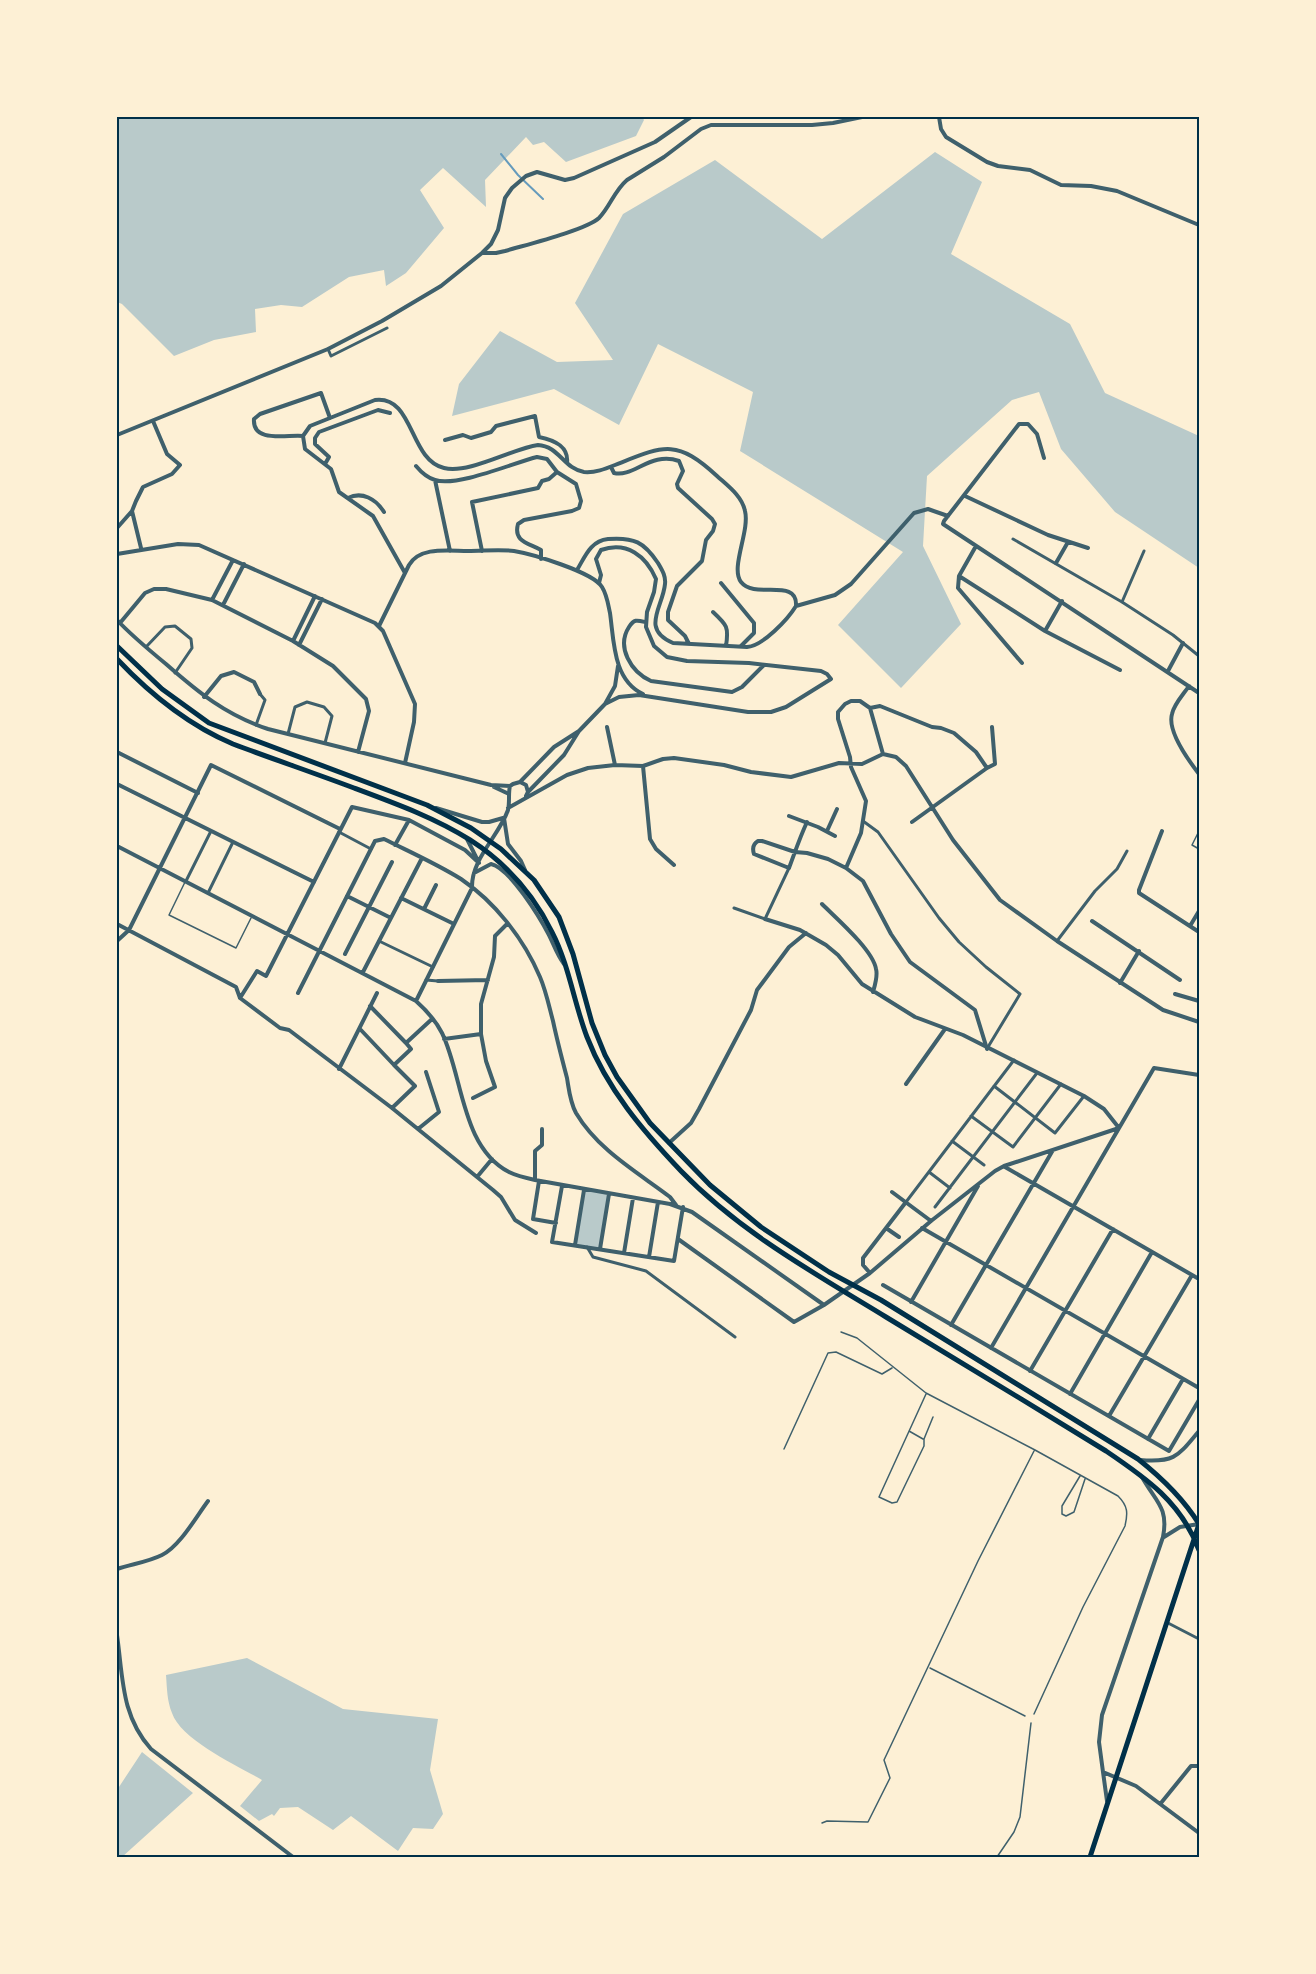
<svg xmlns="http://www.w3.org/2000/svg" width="1316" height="1974" font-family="Figtree,sans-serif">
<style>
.green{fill:#b9caca}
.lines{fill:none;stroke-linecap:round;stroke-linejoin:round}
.stream{stroke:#669bbc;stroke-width:2}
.service{stroke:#3f606c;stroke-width:1.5}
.pedestrian{stroke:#3f606c;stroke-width:3}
.minor{stroke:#3f606c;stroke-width:4}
.secondary{stroke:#003049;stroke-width:5}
.neatline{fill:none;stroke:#003049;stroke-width:2}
</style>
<rect width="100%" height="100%" fill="#fdf0d5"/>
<path class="green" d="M117,117H642L644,120L636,136L566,162L544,142L533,145L526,137L485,180L486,207L443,168L420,190L444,228L406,273L386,286L384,270L349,277L302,307L281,305L255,309L256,332L214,340L174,356L122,304L117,302Z
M935,152L982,182L951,254L1070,324L1105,393L1199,436V568L1115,512L1061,449L1039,392L1012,400L927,476L923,546L961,624L901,688L838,625L903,552L740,451L753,392L658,344L619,425L554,389L452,416L459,384L500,331L557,362L613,360L575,303L623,214L715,160L822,239Z
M584,1190L609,1194L600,1249L575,1245Z
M247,1658L343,1709L438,1719L430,1770L443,1814L433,1829L413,1828L398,1851L351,1816L333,1830L298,1807L280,1808L274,1816L272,1814L259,1821L240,1806L262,1780C238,1766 181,1740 172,1713C167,1701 167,1688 166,1675Z
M142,1752L193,1793L122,1857H117V1790Z"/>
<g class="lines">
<path class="stream" d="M501,154L518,175L543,199"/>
<path class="service" d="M1199,831L1192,845L1199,849
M185,882L169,915L236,948L251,918
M841,1332L857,1338L926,1393L1035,1450L1118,1496C1128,1506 1128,1513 1125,1526L1083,1607L1034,1714
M926,1394L879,1497L892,1503L897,1502L924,1446V1439L933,1417
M909,1431L923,1439
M784,1449L828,1353L836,1352L882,1374L892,1368
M1080,1476L1062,1506V1514L1066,1516L1074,1512L1085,1479
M930,1668L1025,1716
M822,1823L827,1821L868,1822L890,1778L884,1760L978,1561L1034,1451
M997,1857L1014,1832L1020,1817L1031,1723"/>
<path class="pedestrian" d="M328,349L331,356L387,328
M1013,539L1122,602L1173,635L1199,656
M1122,602L1144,551
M146,647L165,627L175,626L191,639L192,648L175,673
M256,725L265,700L260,694
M288,734L295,707L307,702L324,707L332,716L325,743
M863,821L878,832L939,918L959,942L986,967L1020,994L988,1047
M339,832L371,849
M186,881L211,831
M208,893L233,842
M734,908L765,919L789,868
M379,941L433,967
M1057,941L1095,891L1117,869L1127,851
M426,980L438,981
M994,1086L1055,1133L1084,1096
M971,1116L1013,1147L1061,1084
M952,1141L984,1165
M929,1172L950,1188
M906,1202L1014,1060
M935,1207L1037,1073
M587,1247L593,1257L646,1271L735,1337
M1168,1623L1199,1639"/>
<path class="minor" d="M939,117L941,129L946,137L987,162L998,166L1030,170L1061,185L1091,186L1117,191L1199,225
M483,253H496L505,251C525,245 586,230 599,218C610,207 614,191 627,180L664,157L701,129L711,125H812L833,123L862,117
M117,435L328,349L382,321L441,286L482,253L491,244L498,230L505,198L512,188L526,176L537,172L565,180L574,178L655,142L691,117
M303,436C289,434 252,444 254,419L260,414L321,393L330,418
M445,440L463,435L471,438L491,432L496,426L535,416L539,437C554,440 569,446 567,463
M1044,458L1037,434L1028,424H1019L944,521L943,524L1199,693
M325,464L329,457L315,444V438L319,432L378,410L390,413
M416,466C421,472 428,478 435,480C458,487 513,463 537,457L547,459L557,472L576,484L581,501L579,508L572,511L524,520L518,524C513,542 529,543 541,550V559
M611,467L614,473C633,478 651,451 679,461L683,471L677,484L678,488L712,519L715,524L713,531L706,540L702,561L677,586L668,612V620L685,636L689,644
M435,480L450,551
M965,496L1048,535L1088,548
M348,498C362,491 376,499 384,512
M117,528L132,511
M976,546L959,576L958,588L1022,663
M141,548L132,511L136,501L143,487L172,474L180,465L167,454L153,421
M482,551L472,502L538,488L542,481L549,479L557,472
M117,554L178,544L199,545L375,623L383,631L415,704L414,722L405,763
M1056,563L1068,542
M577,570C585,557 590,541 608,539C634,537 644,542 658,563C662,570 666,576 665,584C663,607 640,629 673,643L747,647C763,646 788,619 796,606
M405,573L373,516L339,492L331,469L305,449L303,436L310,426L375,400C414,395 409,460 444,468C470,474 511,449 538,445C559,446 564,469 584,472C595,473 605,469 615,465C663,446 676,438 717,476C728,486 742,496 745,511C750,531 730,568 741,582C755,600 798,577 796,606
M959,576L1045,631L1120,670
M599,583L601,575L596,559L601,550C627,541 646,556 656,579L654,592L647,612L646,627L654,646L667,657L687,661L749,663L821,671L827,674L831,679L786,707L771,712H748L639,695L619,697L605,704
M721,583L754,623V633L741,646
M212,600L233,560
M223,605L244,564
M796,606L835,595L851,584L914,513L928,509L948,516
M713,612C727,625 729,627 726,646
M117,620C132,636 149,650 166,664C199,693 226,715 268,729L491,785L510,786L513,784L520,782L554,747L579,731
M645,622C637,620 634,619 629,627C616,647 631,672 651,681L732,692L742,687L764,665
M120,623L145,593L154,589H166L212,600L293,641L333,666L366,699L369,711L358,752
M379,626L409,565C420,546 449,551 468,551C483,551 499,549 514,551C532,554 593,572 602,587C607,595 608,604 610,613C614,641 613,680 643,694
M1045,631L1062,601
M293,641L315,596
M299,645L322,599
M1168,671L1183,643
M1189,686C1183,695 1174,704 1172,714C1167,731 1189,761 1199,774
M204,697L221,676L234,672L254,682L260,694
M870,708L883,754
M607,727L615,765
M117,752L198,793
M883,754L896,757L906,766L953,840L1000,900L1057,941L1163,1010L1199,1022
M643,766L650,839L656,849L674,865
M520,782L526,785L528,792
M117,784L314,882
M494,787L509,794
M526,796L528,792L564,755L579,731L605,704L615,686L618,666
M436,808L482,822H489L503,818
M508,808L567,775L588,768L615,765L643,766L663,759L674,758L724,765L751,772L791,777L839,763L862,764L883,754
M789,816L818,827L835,836
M504,818L508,844L521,861L525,870
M807,822C800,837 795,852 789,868L754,854C752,848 753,844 758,841H762L795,852L807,853L828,859L846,868L863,881L891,934L910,962L975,1010L987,1049
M912,822L987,768L995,764L992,727
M827,831L837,809
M1162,831L1139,890V893L1199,932
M467,839L477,859
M395,845L409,820
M117,846L416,1001C426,1010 436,1021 442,1033C463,1076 461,1147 509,1172C517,1176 526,1178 535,1180L670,1204L692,1212L824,1305L870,1273L931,1221L995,1171L1004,1166L1119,1128
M846,868L861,833L866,801L851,767L850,757L838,719V712L845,704L851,701H860L870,708L880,706L932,727L941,728L954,733L976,752L987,768
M474,873L491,864C510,868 540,918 549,935C554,945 557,955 564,964
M347,896L391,918
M401,898L454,924
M822,904C836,918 873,950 876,969C878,976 875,985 873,992
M424,909L436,885
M765,919L800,930L826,945L838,955L862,984L915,1017L963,1035L1084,1096L1104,1109L1119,1128
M1092,921L1180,980
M117,924L236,987L240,998L280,1028L289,1030L392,1108L493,1190L501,1197L515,1220L536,1233
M1190,926L1199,911
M117,941L129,930L211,765L340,829
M345,954L392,862
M363,972L422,858
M438,981L488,980
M1120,983L1139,951
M298,993L375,841L384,839C410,852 437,864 461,879C495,902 524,939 540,977C546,991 549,1006 553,1021C557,1040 562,1059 567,1078C569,1090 570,1102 576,1113C598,1150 637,1172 670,1197L676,1205
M1175,994L1199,1001
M240,998L257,971L266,976L352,807L409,820L465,850L479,863
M416,1001L472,888C471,859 499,836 508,810C510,801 508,794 510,786
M370,1006L406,1043
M360,1029L394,1065
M444,1039L481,1034
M339,1069L377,993
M906,1084L945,1029
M473,1098L495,1087L486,1061L481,1034V1004L494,957L495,936L507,924
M392,1108L415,1086L394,1065L411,1049L406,1043L432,1019
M418,1129L439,1112L426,1072
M669,1143L691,1123L699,1109L751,1010L757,990L789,947L806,933
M1005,1167L1199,1279
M477,1177L492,1159
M535,1180V1151L542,1145V1129
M539,1181L533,1219L556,1223
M562,1186L552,1242L674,1261L683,1207
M892,1192L931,1221
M886,1228L899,1237
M922,1228L1199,1388
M678,1239L794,1322L824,1305
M575,1245L584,1190
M600,1249L609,1194
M624,1253L633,1198
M649,1257L658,1202
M870,1273L863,1265V1258L906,1202
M883,1285L1169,1451L1199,1400
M911,1302L978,1186
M951,1325L1053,1150
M991,1348L1154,1068L1199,1075
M1030,1371L1113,1229
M1070,1394L1152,1252
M1109,1416L1192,1275
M1148,1439L1183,1379
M1140,1460C1175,1463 1178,1456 1199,1431
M1142,1477C1155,1501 1169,1507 1163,1537L1102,1715L1099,1742L1103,1772L1136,1786L1199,1833
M1164,1537L1180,1527L1199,1524
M117,1569C132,1564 148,1562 162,1555C180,1546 196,1517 208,1501
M117,1635C123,1677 121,1716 151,1749L293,1857
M1103,1772L1107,1801
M1161,1803L1191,1766H1199"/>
<path class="secondary" d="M117,646L162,689L209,723L427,805L471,828L501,849L534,880L559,917L573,954L592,1023L605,1055L617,1077L650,1123L710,1185L761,1227L829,1272L881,1300L1138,1459C1162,1478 1183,1498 1199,1524
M117,659C151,695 188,725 233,744C273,759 314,773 354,788C440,820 509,845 552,932C569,965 574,1003 587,1037C607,1089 643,1131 681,1171C740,1232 814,1273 886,1317C959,1361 1033,1406 1106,1451C1146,1478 1181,1502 1199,1550
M1090,1857L1199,1524"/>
</g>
<rect width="1316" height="1974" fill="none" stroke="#fdf0d5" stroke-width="237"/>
<rect x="118" y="118" width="1080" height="1738" class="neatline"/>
</svg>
